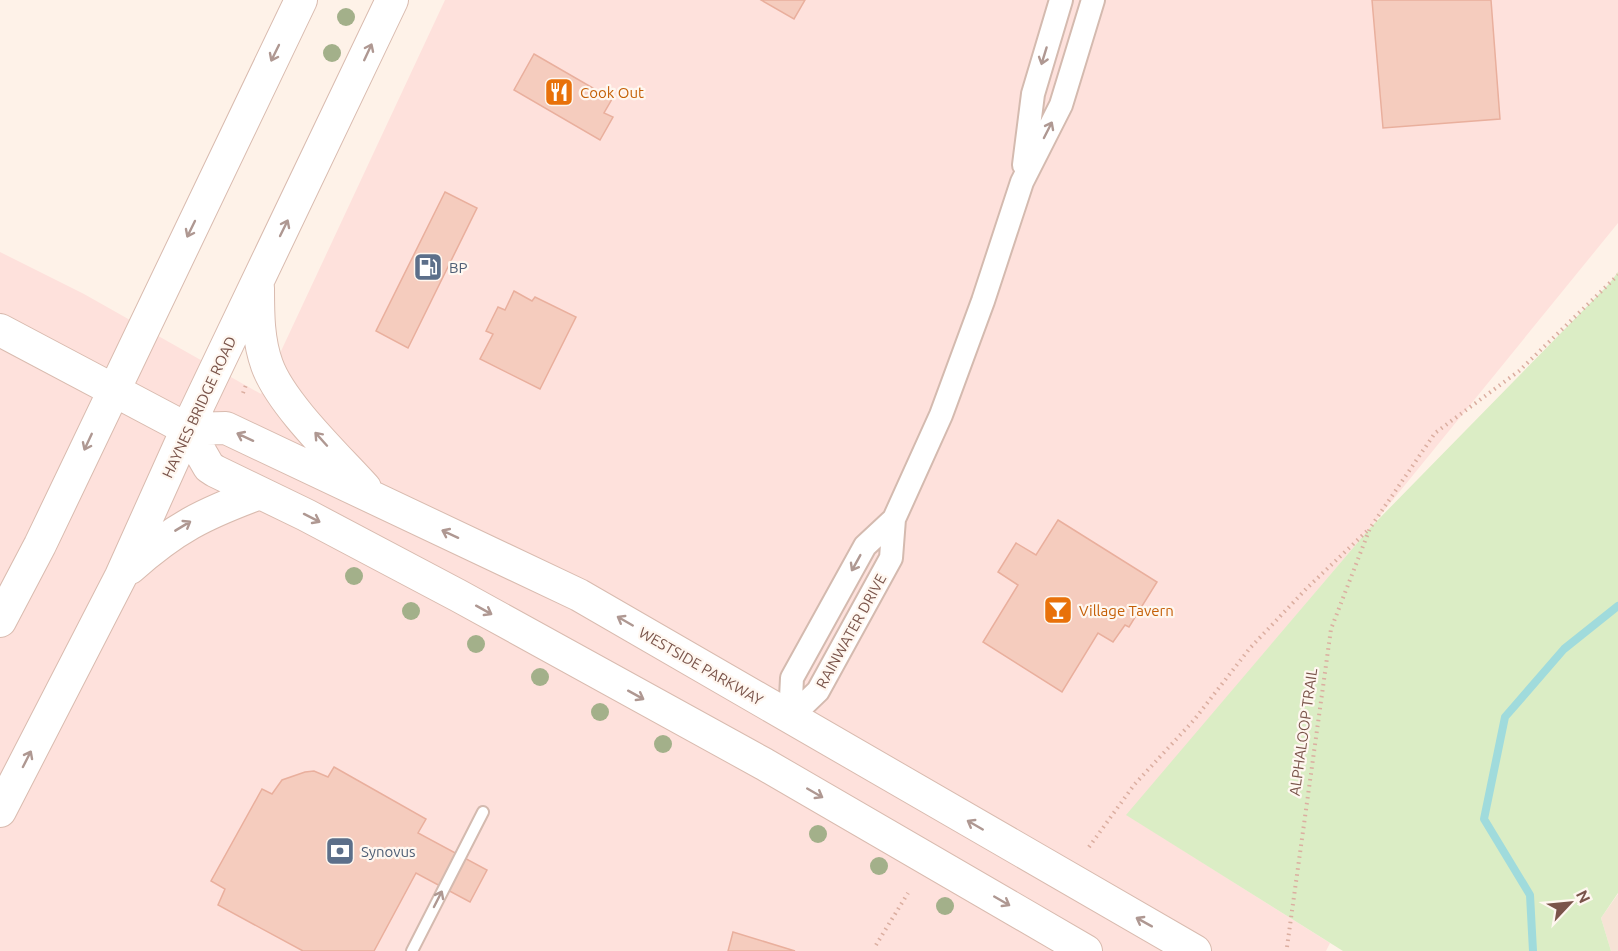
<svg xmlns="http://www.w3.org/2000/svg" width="1618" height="951" font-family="Ubuntu,sans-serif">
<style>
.residential{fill:#f6e3d6}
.commercial{fill:#fee1dc}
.green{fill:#dbedc5}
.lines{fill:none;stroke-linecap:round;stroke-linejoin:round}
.stream{stroke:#a0dbdc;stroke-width:8}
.building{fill:#f5ccbe;stroke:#e9af9d;stroke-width:1.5}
.service-casing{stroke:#d4baaf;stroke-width:14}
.minor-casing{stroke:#d4baaf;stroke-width:26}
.secondary-casing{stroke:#d9bbaf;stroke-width:34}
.path{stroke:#dbaea0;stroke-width:4;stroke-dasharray:1.5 4.5;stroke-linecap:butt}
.service{stroke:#fff;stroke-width:10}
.minor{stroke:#fff;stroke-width:22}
.secondary{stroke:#fff;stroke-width:32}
.tree{fill:#a3b08a}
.oneway{stroke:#af9892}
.labels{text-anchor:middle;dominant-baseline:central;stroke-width:4.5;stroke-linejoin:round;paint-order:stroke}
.food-label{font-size:15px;fill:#c56008;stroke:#fff7f0;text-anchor:start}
.service-label{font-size:15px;fill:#4e5e75;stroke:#fff7f0;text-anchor:start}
.street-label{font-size:15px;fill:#7a544a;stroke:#fff7f0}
</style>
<rect width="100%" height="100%" fill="#fef2e8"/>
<path class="residential" d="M1618,894V951H1611L1601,918Z"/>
<path class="commercial" d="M445,0H1618V223L1370,528L1127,815L1330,943L1326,951H0V252L84,294L261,394Z"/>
<path class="green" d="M1618,272V893L1601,918L1611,951H1343L1126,815L1370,528L1609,284Z"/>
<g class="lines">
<path class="stream" d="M1533,951L1530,895L1484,819L1505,717L1564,649L1618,606"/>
</g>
<path class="building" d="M761,0H805L794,19Z
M1372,0H1491L1500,119L1383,128Z
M534,54L612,99L604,113L613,117L600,140L514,90Z
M445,192L477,208L408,348L376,331Z
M514,291L532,301L535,297L576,317L540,389L480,359L493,334L486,331L498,307L505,310Z
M1058,520L1157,582L1129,627L1125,625L1113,642L1098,633L1062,692L983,642L1018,585L998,572L1016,543L1036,555Z
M334,767L426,819L418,833L487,870L470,902L416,873L374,951H303L218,905L225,889L211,881L262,789L272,794L282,780L305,772L314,771L328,777Z
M733,932L795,951H728Z"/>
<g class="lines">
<g class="service-casing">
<path id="service" d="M412,951L483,812"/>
</g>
<g class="minor-casing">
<path id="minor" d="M1024,165L1033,94L1061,0
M790,718L818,691L891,558L894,519L941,415L983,301L1022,182L1061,105L1093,0
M790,718L792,678L865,546L894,519"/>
</g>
<g class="secondary-casing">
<path id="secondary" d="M258,288C258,314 258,340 267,365C281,404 336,456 365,488
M0,330L187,429L226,428L579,595L1195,951
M187,429L209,467L215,471L306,515L459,596L764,764L1086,951
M130,568C175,528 203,514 260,493
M0,621L40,545L301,0
M0,811L121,576L187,429L392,0"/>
</g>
<path class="path" d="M243,393L246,385
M1089,847L1134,785L1194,720L1250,648L1307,588L1368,530
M876,945L908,893
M1287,947L1331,629L1370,528L1435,433L1519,371L1618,275"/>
<use href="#service" class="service"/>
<use href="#minor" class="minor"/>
<use href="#secondary" class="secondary"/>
</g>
<g class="tree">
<circle cx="346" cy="17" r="9"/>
<circle cx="332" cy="53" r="9"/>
<circle cx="354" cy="576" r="9"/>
<circle cx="411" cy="611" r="9"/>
<circle cx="476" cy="644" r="9"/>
<circle cx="540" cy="677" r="9"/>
<circle cx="600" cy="712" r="9"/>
<circle cx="663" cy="744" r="9"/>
<circle cx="818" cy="834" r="9"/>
<circle cx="879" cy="866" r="9"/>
<circle cx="945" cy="906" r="9"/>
</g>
<defs><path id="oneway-shaft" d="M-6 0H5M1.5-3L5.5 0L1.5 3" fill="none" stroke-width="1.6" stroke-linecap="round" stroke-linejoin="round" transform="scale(1.5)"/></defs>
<g class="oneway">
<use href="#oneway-shaft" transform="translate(368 52) rotate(-65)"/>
<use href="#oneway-shaft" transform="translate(275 53) rotate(116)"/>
<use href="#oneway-shaft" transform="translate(1044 56) rotate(107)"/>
<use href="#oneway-shaft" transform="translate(1048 130) rotate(-63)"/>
<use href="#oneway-shaft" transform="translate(284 228) rotate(-64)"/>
<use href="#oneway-shaft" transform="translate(191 229) rotate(116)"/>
<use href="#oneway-shaft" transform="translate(245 437) rotate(-155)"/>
<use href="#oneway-shaft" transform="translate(321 439) rotate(-132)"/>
<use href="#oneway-shaft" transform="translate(88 442) rotate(115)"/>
<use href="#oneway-shaft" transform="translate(312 518) rotate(27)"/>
<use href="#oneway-shaft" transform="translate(183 526) rotate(-31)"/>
<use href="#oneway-shaft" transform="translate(450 534) rotate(-155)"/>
<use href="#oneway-shaft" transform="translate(856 563) rotate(119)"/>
<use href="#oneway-shaft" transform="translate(484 610) rotate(29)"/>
<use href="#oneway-shaft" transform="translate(625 621) rotate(-150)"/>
<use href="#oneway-shaft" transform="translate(636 695) rotate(29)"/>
<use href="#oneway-shaft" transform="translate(27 759) rotate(-63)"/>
<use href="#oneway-shaft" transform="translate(815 793) rotate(30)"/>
<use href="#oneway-shaft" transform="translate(975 825) rotate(-150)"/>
<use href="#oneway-shaft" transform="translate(438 899) rotate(-63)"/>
<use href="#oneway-shaft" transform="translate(1002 901) rotate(30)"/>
<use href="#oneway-shaft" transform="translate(1144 922) rotate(-151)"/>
</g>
<defs>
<g id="restaurant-square" transform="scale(1.5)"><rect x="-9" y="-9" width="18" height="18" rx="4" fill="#e8710a" stroke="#fff7f0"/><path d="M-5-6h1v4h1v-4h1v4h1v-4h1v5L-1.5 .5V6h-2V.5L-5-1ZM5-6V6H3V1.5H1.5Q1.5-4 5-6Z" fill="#fff"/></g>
<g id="fuel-square" transform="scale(1.5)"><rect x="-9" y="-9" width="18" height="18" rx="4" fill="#5c6f8a" stroke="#fff7f0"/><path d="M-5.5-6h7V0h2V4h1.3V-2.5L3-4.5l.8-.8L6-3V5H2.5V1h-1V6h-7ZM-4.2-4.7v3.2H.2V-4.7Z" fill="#fff"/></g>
<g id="bar-square" transform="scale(1.5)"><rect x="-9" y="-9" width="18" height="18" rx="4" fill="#e8710a" stroke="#fff7f0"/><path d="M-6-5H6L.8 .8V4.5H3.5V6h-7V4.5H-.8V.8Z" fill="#fff"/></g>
<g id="bank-square" transform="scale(1.5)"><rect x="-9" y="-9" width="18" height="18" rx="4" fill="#5c6f8a" stroke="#fff7f0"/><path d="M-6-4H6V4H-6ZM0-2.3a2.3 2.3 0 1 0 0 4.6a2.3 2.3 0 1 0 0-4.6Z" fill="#fff"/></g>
</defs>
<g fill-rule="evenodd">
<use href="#restaurant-square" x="559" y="92"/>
<use href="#fuel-square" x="428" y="267"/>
<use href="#bar-square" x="1058" y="610"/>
<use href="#bank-square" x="340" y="851"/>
</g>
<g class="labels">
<g class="food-label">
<text x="580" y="92">Cook Out</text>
<text x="1079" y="610">Village Tavern</text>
</g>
<g class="service-label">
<text x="449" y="267">BP</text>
<text x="361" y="851">Synovus</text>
</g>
<g class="street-label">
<text transform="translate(199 407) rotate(-65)">HAYNES BRIDGE ROAD</text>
<text transform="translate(851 631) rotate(-61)">RAINWATER DRIVE</text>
<text transform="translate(701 666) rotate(30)">WESTSIDE PARKWAY</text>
<text transform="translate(1303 732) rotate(-82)">ALPHALOOP TRAIL</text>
</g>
</g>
<g transform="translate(1570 903) rotate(64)" stroke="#fff7f0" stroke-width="4.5" paint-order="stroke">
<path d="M0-4.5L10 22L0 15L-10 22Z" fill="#7a544a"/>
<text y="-9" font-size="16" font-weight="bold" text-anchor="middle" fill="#7a544a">N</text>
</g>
</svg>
